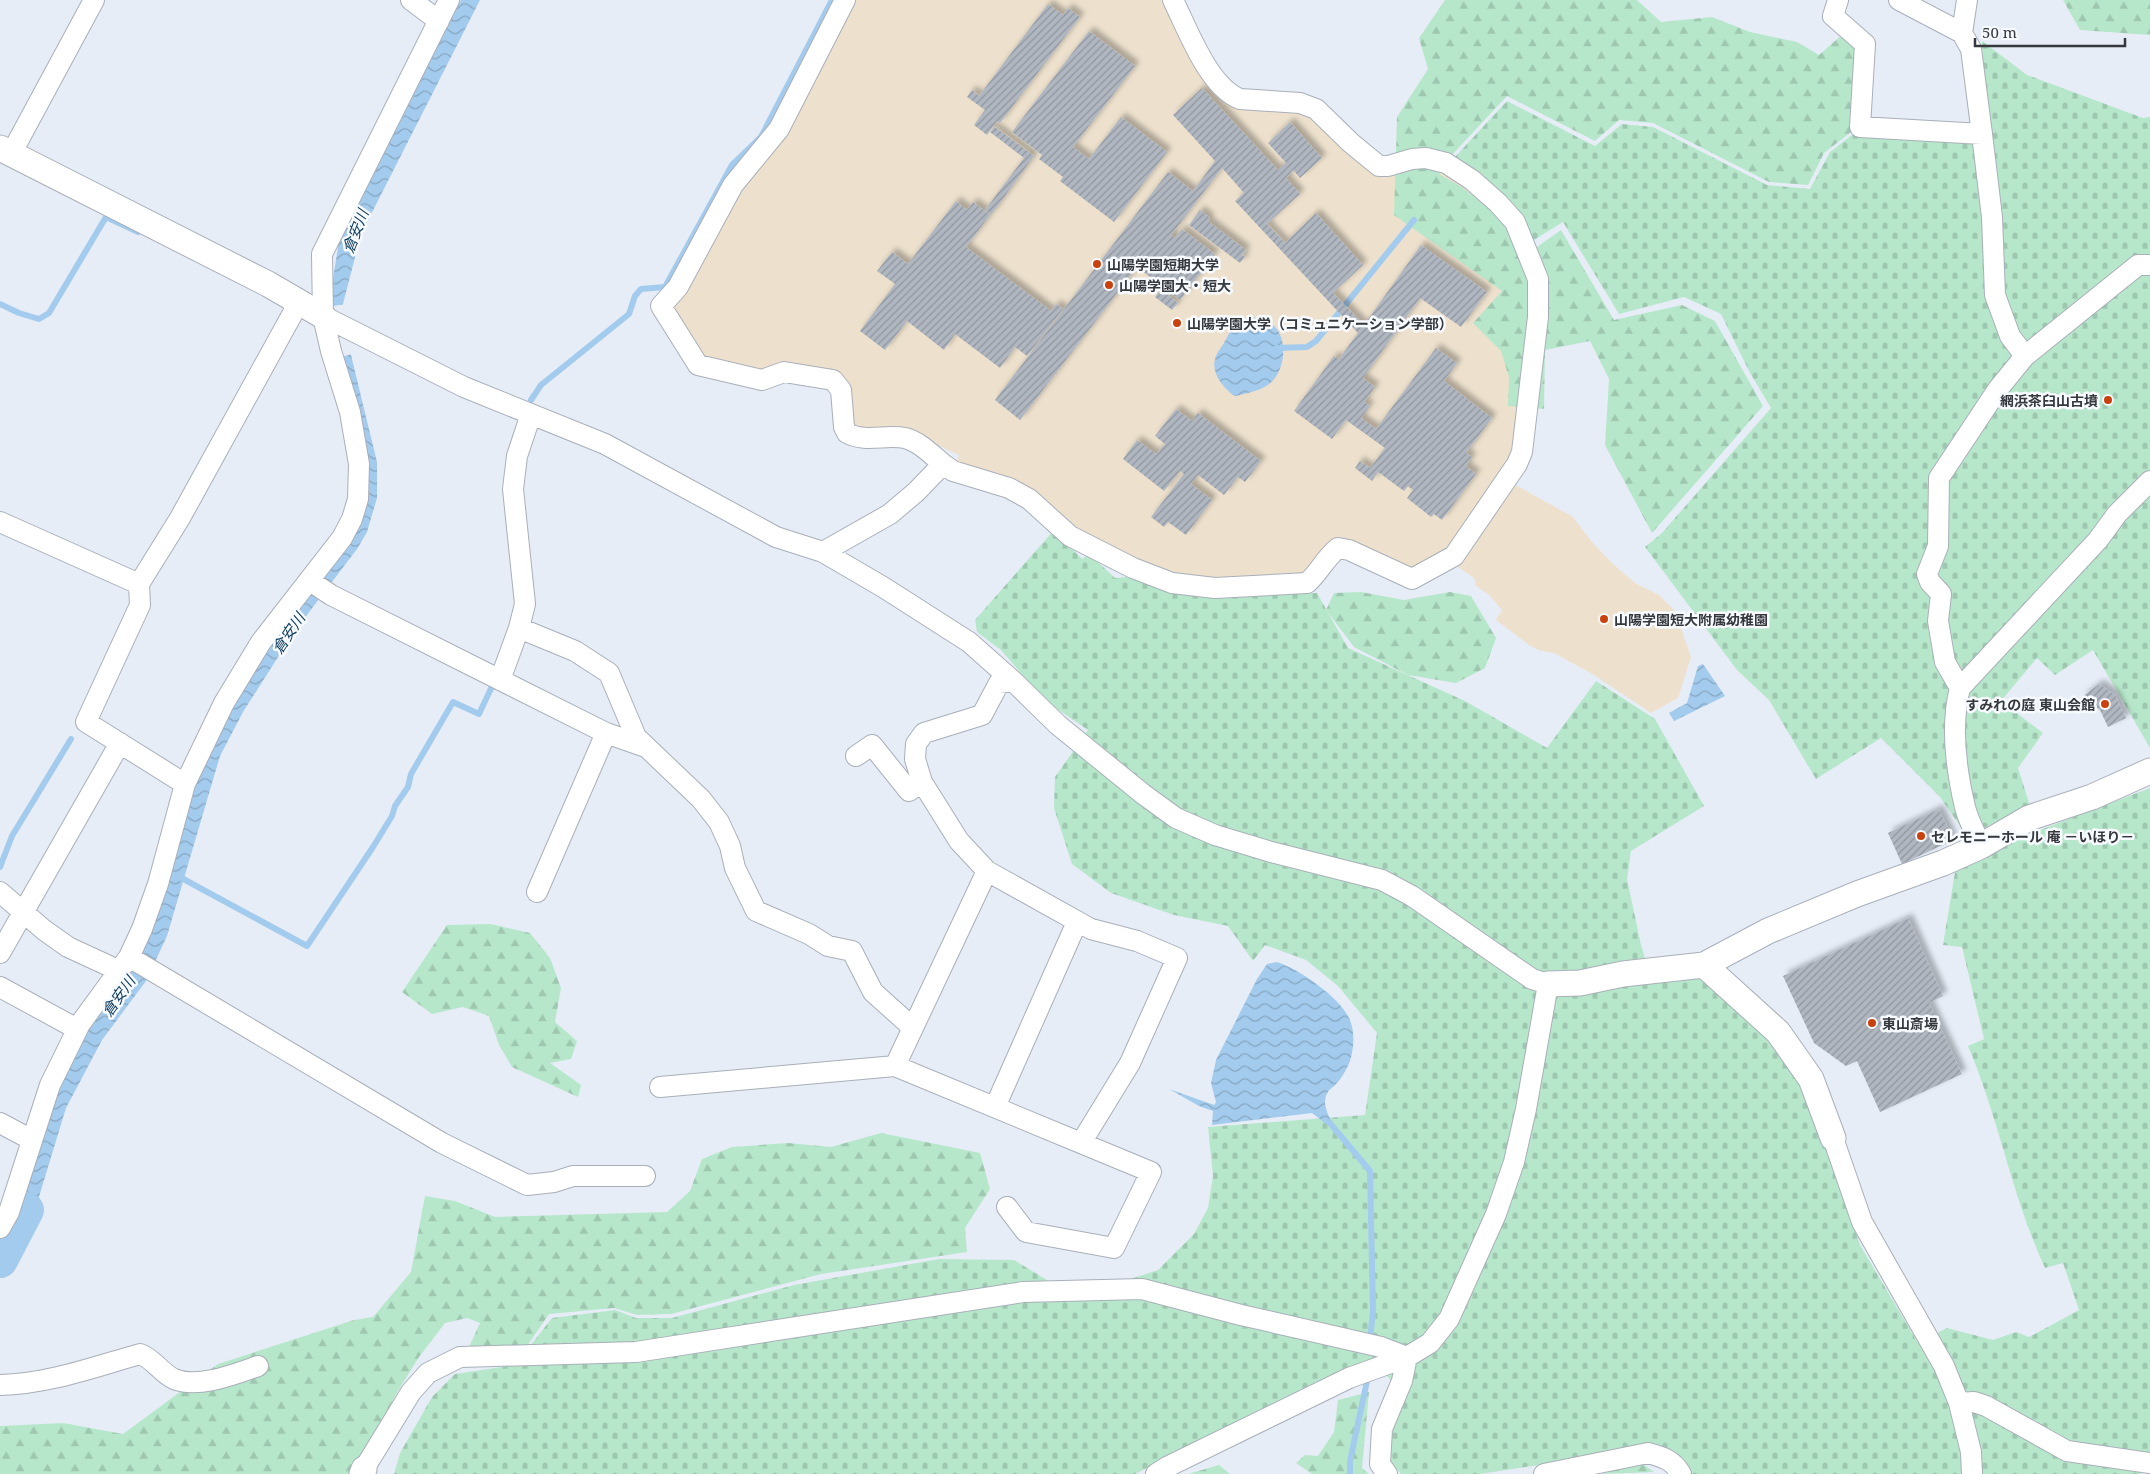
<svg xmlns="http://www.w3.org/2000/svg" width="2150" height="1474" font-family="'Noto Serif','Noto Sans JP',serif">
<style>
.education{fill:#ede1cd}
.forest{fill:url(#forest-firs)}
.cemetery{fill:url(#cemetery-stones)}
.water{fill:url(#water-waves)}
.pier{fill:#e6edf7}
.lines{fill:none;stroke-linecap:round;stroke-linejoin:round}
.stream{stroke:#a3cbed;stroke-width:6}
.river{stroke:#a3cbed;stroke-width:36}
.building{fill:url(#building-hatch);filter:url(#shadow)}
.minor-casing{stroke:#a9afb9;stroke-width:22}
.tertiary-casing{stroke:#a9afb9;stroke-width:27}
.minor{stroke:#fff;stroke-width:20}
.tertiary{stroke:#fff;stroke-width:25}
.poi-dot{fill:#c9420d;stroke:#f7fafe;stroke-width:2}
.labels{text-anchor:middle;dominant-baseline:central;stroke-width:5;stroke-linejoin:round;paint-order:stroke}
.poi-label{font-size:14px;font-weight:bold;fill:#35383c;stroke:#f7fafe;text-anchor:start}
.water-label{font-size:15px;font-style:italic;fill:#093859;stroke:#f7fafe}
</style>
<defs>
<pattern id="forest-firs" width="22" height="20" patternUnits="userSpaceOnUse" patternTransform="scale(1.25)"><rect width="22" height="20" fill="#b7e7cb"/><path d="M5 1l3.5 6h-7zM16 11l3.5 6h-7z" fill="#9ec7af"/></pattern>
<pattern id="cemetery-stones" width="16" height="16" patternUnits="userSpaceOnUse" patternTransform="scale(1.25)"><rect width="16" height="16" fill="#b7e7cb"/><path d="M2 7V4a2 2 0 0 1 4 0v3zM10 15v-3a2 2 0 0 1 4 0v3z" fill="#9ec7af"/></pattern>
<pattern id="water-waves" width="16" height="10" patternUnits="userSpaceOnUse" patternTransform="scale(1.25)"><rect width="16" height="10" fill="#a3cbed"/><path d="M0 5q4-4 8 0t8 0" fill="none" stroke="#86a6c1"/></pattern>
<pattern id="building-hatch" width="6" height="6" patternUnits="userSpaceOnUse" patternTransform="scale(1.25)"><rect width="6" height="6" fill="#b0b7c1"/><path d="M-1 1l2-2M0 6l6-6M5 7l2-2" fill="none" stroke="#90969e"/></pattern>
<filter id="shadow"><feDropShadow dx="4.5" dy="-4.5" stdDeviation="2.5" flood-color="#0004"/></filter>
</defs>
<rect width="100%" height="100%" fill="#e6edf7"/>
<path class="education" d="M854,0H1165L1215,90L1305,111L1370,170L1431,166L1462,184L1488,203L1530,279L1514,455L1453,546L1412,569L1357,544L1299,576L1200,581L1164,573L956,466L959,455L903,430L853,429L848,392L700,358L671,307Z
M1512,483L1573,517L1591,541L1612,563L1635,583L1659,595L1675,611L1691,657L1678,698L1651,713L1594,675L1554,653L1538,650L1529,645L1496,620L1502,610L1489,595L1476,586L1474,578L1455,565Z"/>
<path class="forest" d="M1445,0H1637L1661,22L1712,17L1750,32L1797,42L1819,55L1843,34L1860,45L1855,129L1824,153L1808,185L1769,182L1653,123L1619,120L1595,141L1507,96L1451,156L1439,174L1463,188L1537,247L1561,230L1614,320L1682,305L1715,321L1763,406L1652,533L1605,445L1609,379L1590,341L1545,350L1544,409L1508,406L1509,377L1501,351L1473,323L1502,291L1394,215L1397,117L1428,69L1419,38Z
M2063,0H2150V35L2080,30Z
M1361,592L1404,600L1450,592L1471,596L1496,638L1485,668L1456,683L1408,675L1354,647L1326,610L1334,593Z
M491,924L530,933L550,958L561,988L555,1022L577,1041L571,1059L550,1063L581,1085L578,1097L512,1067L499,1045L489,1016L463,1007L432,1014L402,992L447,925Z
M881,1133L980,1153L990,1189L965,1228L967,1252L821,1274L671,1314L637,1315L614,1308L549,1314L527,1346L469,1347L480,1323L467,1318L445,1323L419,1357L396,1394L355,1474H0V1426L63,1423L123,1434L218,1364L354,1320L373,1317L411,1272L425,1196L455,1201L495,1217L667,1212L690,1191L702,1159L732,1147L788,1143L831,1147Z
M1369,1392L1362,1468L1369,1474H1312L1296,1463L1305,1455L1318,1456L1334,1432L1338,1400Z
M1640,1462L1654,1472L1602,1474Z
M1219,1465L1230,1474H1188Z"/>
<path class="cemetery" d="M1982,41L2027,75L2143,118L2150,117V748L2093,650L2055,675L2037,658L2001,701L2043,733L2018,768L2030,806L1967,836L1940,797L1881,738L1816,779L1769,700L1737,670L1645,547L1662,533L1771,408L1750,373L1721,314L1684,297L1619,314L1563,222L1534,240L1511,202L1454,158L1507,101L1595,146L1622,124L1653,127L1767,185L1810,189L1830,152L1857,131L1986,136Z
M1054,530L1082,559L1089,554L1115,578L1126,577L1174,591L1200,594L1317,593L1348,648L1465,701L1547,748L1596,681L1655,719L1704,806L1631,851L1627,879L1641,945L1652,980L1667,982L1700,975L1790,1060L1827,1148L1860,1245L1918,1343L1947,1328L1993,1340L2016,1332L2029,1337L2079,1310L2063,1263L2045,1268C2012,1197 1999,1119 1968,1046L1984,1039L1962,947L1943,945L1955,872L2027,835L2150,788V1469L2140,1474H1690L1687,1464L1572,1460L1480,1474H1401L1391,1463L1392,1432L1405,1395L1372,1360L1318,1381L1135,1474H394L400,1453L432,1397L455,1374L515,1365L552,1318L615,1310L636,1318H672L794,1285L939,1259L1014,1260L1075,1297L1158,1270L1194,1234L1208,1208L1213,1176L1208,1127L1365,1115L1377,1033L1338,986L1306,960L1265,945L1253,961L1228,926L1174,915L1111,893L1072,864L1054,808L1055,777L1088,730L1044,700L1001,650L977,632L975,620Z"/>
<path class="water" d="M461,0H480L361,234L343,304L351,355L377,462V498L367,532L357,549L294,632L243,712L220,756L167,936L146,981L102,1040L66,1108L38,1200L11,1258L0,1252V1235L55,1087L168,872L198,778L231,706L256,662L365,507L329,303L340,235Z
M1253,317C1259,319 1269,321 1274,326C1289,340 1285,373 1268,385C1259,391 1245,394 1235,396C1224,389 1211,373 1215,359C1216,353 1222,347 1225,341C1233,327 1235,319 1253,317Z
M1703,664L1725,696L1674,721L1669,713L1687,703L1698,666Z
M1277,962C1299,969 1341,998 1350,1020C1355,1033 1354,1048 1350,1061C1347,1069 1341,1079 1336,1084C1334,1087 1329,1089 1328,1092C1321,1102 1328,1115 1333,1124L1330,1127L1312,1113L1212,1125L1213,1111L1199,1106L1169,1089L1214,1105L1216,1102L1211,1083L1216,1060L1257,979L1267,964Z"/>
<path class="pier" d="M345,304L352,354L341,357L328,307Z"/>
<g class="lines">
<path class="stream" d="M0,304L19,313L39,319L49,313L106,217L138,232
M1277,348L1307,347L1316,341L1414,220
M531,400L541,385L629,314L635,296L641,289L665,287L732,165L761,137L832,0
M0,867L12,836L71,739
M176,875L307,946L373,847L392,816L395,806L408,787L411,774L453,702L479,714L495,680
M1329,1122L1370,1171L1373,1312L1370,1339
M1350,1474V1461L1367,1381"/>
<path class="river" d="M0,1260L26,1210"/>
</g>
<path class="building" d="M1048,4L1063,15L1068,8L1080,17L1000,123L997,121L987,135L974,125L985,110L967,97L972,90L979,96Z
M1089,31L1135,66L1073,147L1089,159L1121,117L1167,152L1114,222L1060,181L1063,177L1039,159L1042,155L1012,132Z
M1202,88L1278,170L1286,163L1268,143L1290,122L1322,158L1300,178L1293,170L1286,178L1300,194L1267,224L1285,243L1316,213L1363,265L1333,293L1364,325L1421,245L1487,292L1461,327L1420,298L1363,378L1375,387L1364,402L1370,406L1361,418L1376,429L1436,348L1457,363L1444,381L1492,418L1466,453L1472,457L1466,466L1476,474L1442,520L1434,514L1431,517L1407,498L1413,490L1408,486L1404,491L1378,472L1372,481L1355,468L1360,461L1370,468L1385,448L1346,420L1332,439L1294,411L1334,356L1339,359L1358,333L1235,201L1244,193L1222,168L1171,235L1175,238L1182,229L1215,254L1180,300L1137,267L1020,420L995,400L1168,172L1193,191L1215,161L1173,115Z
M995,127L1034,156L991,215L985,210L1024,158L990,132Z
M956,201L967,210L973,202L990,215L966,247L1051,311L1056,304L1063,309L1027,356L1015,347L1000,368L955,334L944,350L907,321L885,350L860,331L895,284L877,271L892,252L908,264Z
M1200,210L1210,218L1208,221L1246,250L1242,255L1245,257L1240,263L1189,225Z
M1161,289L1178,303L1172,310L1155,297Z
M1176,409L1192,421L1198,413L1261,461L1245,482L1238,477L1224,495L1198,475L1191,484L1212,500L1186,535L1168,522L1164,527L1151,517L1184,474L1180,471L1164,491L1123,459L1137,440L1156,454L1165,444L1155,436Z
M2099,684L2115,695L2126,718L2108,727L2100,710L2082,697Z
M1939,809L1953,840L1902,864L1888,833Z
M1908,918L1943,996L1929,1003L1962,1074L1880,1112L1857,1061L1846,1066L1814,1043L1783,976Z"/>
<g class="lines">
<g class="minor-casing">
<path id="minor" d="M411,0L439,21
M845,0L779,129L733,185L678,287L661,306L698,365L762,380L784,372L833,380L841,390L844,427L847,433C865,443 886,434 905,438C920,442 932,455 943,464
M1838,0L1833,16L1865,44L1860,127L1982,134L1992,217L1995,295L2010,336L2025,356
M1899,0L1962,33
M1967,0L1962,33L1971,49L1982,134
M11,154L94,0
M323,316L464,387L605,444L776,537L823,552L883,587L969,642L1013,681L1058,725L1143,794L1176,818L1215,835L1271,852L1382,880L1412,896L1532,979L1548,984L1526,1109L1514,1162L1496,1214L1449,1319L1430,1343L1407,1357L1349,1378L1167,1467L1156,1474
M0,522L139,584
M823,552L890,514L916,492L943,464L953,471L1009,488L1029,499L1070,536L1133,568L1172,583L1215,588L1307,583C1319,573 1325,558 1338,548L1349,550L1412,579L1454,556L1517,464L1522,452L1538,317V279L1515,222L1498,203L1472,180L1446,163L1426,158L1412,159L1388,166H1379L1351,143L1316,109L1300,103L1240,99C1208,86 1188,30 1173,0
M310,581L331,595L606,733L646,747
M519,628L575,651L609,673L636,737L701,799L719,822L730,846L735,868L756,911L809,934L828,946L852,951L873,992L912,1027
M500,680L519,628L525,604L513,489L517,456L531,414
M1960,688L1945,662L1938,621L1941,594L1930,582L1927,574L1938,546L1939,478L1998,389L2025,356L2138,265H2150
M856,756L872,745L909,791L922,782
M185,784L86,722L140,605L139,584L180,518L299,302
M1981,846C1976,834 1968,820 1965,807C1956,769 1950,726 1960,688L2098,540L2117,514L2150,481
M0,892L44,930L68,947L120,971
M537,892L606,733
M0,953L120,743
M129,957L442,1143L527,1185L554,1182L573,1176H645
M0,987L77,1029
M895,1066L987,871
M660,1087L895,1066L1081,1143L1130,1063L1177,958L1137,941L1091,929L987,871L959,841L922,782L915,759L916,744L924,733L982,715L999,683L1013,681
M995,1107L1077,922
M0,1123L32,1140
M1833,1138L1862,1222L1944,1366L1959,1403L1971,1452L1972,1474
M1007,1207L1026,1232L1114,1248L1151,1172L1081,1143
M0,1228L9,1212L50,1085L80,1024L129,957L142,929L158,884L185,784L224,703L261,642L342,538L352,519L358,499L359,464L350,412L331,351L323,316L322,254L449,0
M0,1385C48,1384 94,1367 140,1354C154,1359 161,1373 174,1379C198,1389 235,1374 258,1366
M1959,1403L1974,1402L1986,1406L2067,1451L2150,1463
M364,1469L411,1392L428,1373L460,1357L636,1352L1023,1292L1142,1289L1241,1315L1381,1347L1407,1357
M1387,1474L1380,1464L1382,1429L1402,1381L1407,1357
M1544,1474L1648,1453C1663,1457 1673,1460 1681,1474"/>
</g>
<g class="tertiary-casing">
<path id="tertiary" d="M0,148L268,284L323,316
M1704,965L1778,1032L1811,1079L1833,1138
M1548,984L1580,983L1623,974L1704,965L1768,931L1857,894L1943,863L1981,846L2029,818L2092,797L2150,771
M362,1474L364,1469"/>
</g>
<use href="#minor" class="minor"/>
<use href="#tertiary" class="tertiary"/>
</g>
<g class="poi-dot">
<circle cx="1097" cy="264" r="5"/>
<circle cx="1109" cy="285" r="5"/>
<circle cx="1177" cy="323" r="5"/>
<circle cx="2108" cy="400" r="5"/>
<circle cx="1604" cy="619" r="5"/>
<circle cx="2105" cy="704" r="5"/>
<circle cx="1921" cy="836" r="5"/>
<circle cx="1872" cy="1023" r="5"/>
</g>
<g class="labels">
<g class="poi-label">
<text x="1107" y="264">山陽学園短期大学</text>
<text x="1119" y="285">山陽学園大・短大</text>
<text x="1187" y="323">山陽学園大学（コミュニケーション学部）</text>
<text x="2098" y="400" text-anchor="end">網浜茶臼山古墳</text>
<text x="1614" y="619">山陽学園短大附属幼稚園</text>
<text x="2095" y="704" text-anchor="end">すみれの庭 東山会館</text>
<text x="1931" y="836">セレモニーホール 庵 －いほり－</text>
<text x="1882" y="1023">東山斎場</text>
</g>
<g class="water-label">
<text transform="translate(355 231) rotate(-69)">倉安川</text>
<text transform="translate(288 633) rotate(-56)">倉安川</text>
<text transform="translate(118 996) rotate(-55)">倉安川</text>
</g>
</g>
<path d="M1975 38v8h150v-8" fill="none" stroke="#35383c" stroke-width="2.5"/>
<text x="1982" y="38" font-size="15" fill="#35383c" stroke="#f7fafe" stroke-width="4" paint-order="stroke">50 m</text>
</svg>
